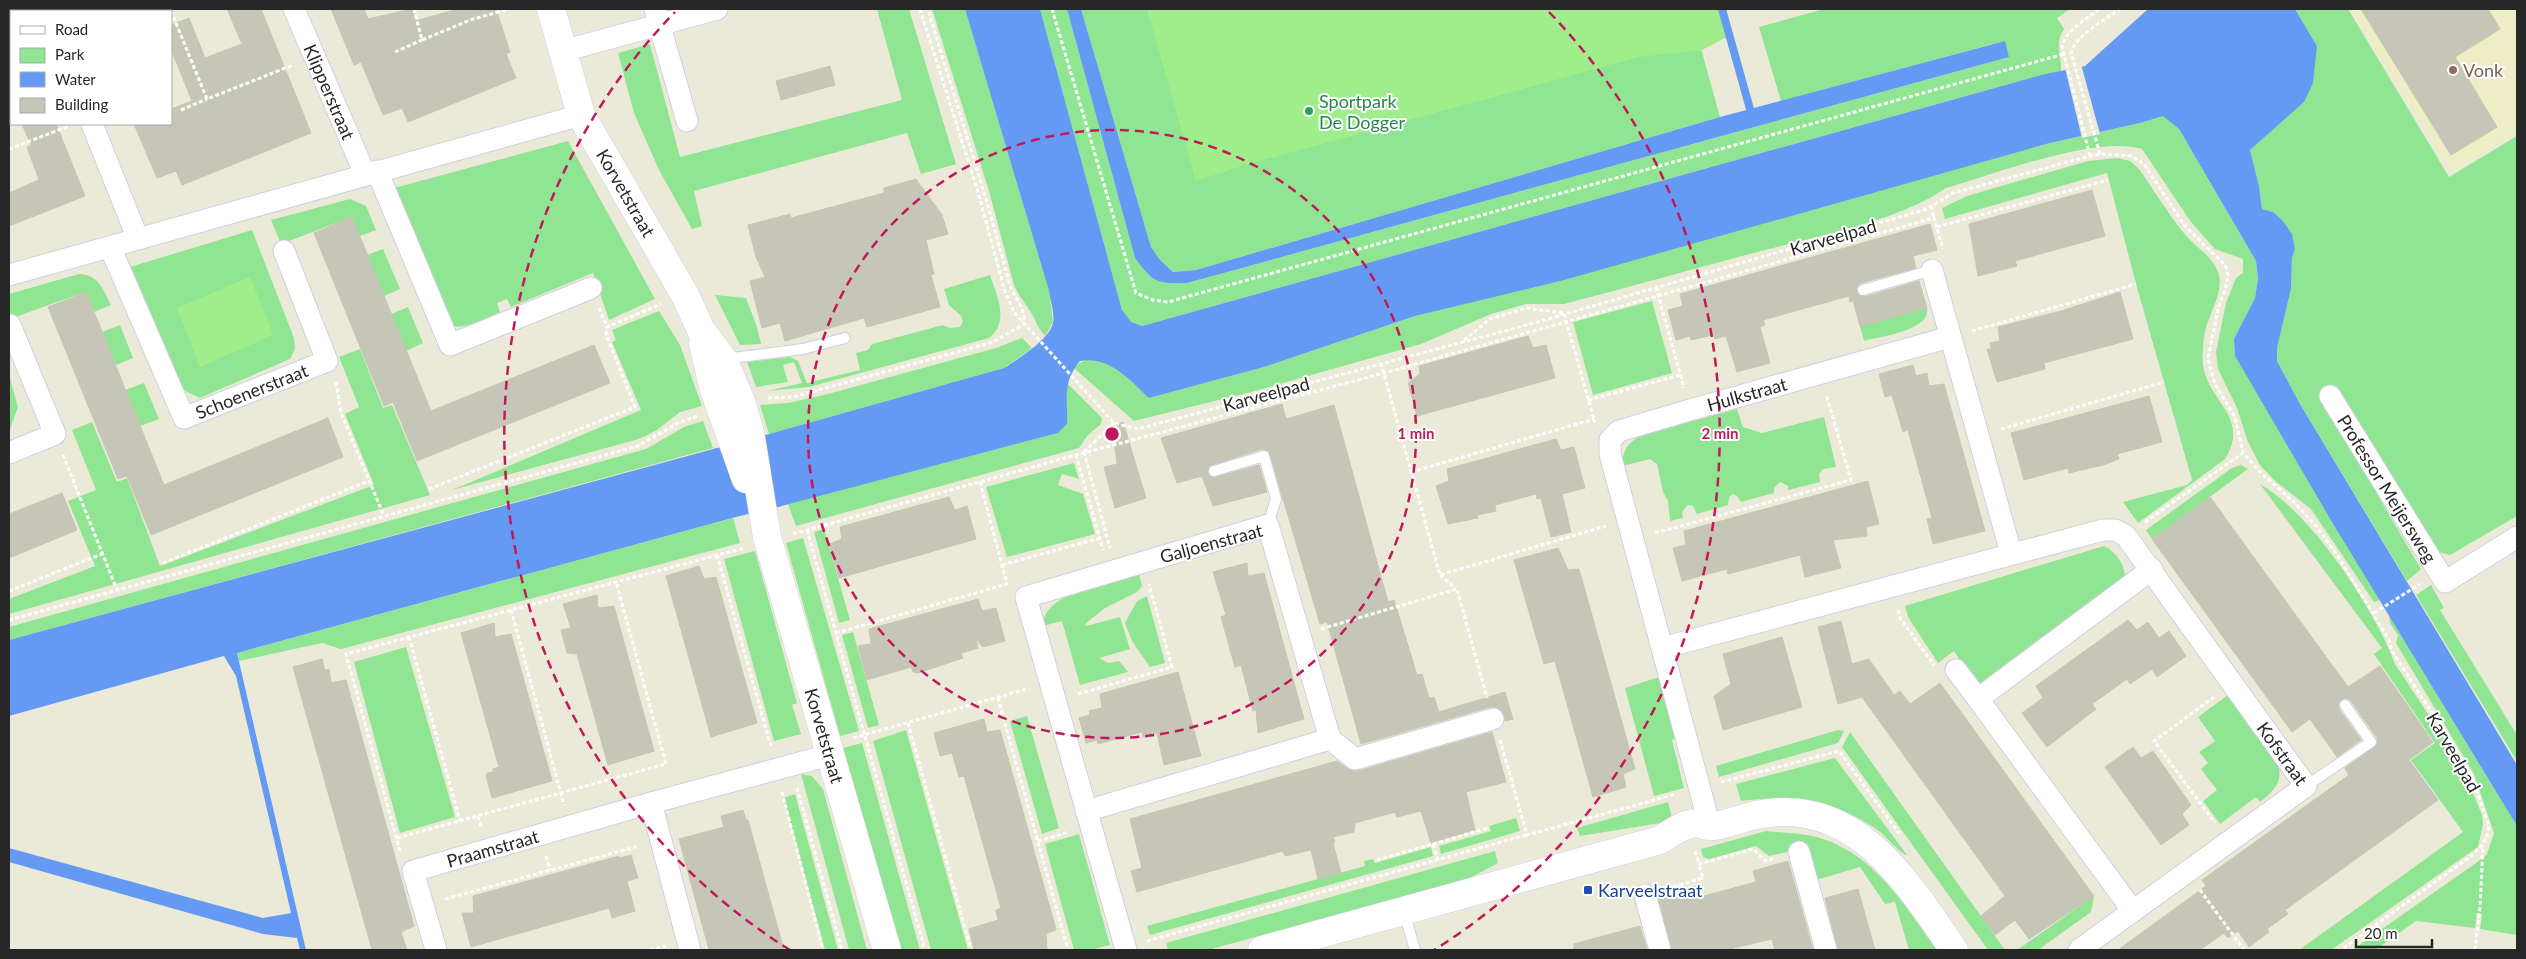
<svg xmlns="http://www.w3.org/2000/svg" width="2526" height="959" font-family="Lato,sans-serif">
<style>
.education{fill:#edeec5}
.green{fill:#90e592}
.pitch{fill:#a0ee8b}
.water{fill:#649af4}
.pier{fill:#ebead8}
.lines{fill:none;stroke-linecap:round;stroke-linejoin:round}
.stream{stroke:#649af4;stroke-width:8}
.building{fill:#c6c6b8;stroke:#c6c6b2}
.lane-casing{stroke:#d1cde2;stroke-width:12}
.street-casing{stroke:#d1cde2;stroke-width:23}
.secondary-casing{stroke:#d1cde2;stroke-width:29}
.path{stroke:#fff;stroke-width:3;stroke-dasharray:4 2.5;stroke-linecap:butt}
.lane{stroke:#fff;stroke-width:10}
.street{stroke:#fff;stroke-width:21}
.secondary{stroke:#fff;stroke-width:28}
.ring{fill:none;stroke:#c2185b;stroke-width:2.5;stroke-dasharray:9 6}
.education-dot{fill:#8d6e63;stroke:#fff;stroke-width:2}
.leisure-dot{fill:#2e9e5b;stroke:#fff;stroke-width:2}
.transit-dot{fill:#1a4fb4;stroke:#fff;stroke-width:2}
.labels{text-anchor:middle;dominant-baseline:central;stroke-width:4;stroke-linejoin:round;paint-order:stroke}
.education-label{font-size:18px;fill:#785e54;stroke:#fff;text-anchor:start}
.street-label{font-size:18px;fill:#272727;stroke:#fff}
.leisure-label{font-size:18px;fill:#27864d;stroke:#fff;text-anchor:start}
.transit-label{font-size:18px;fill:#164399;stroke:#fff;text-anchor:start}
.centre{fill:#c2185b;stroke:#fff;stroke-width:2.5}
.ring-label{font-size:15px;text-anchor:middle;font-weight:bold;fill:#c2185b;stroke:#fff;stroke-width:4;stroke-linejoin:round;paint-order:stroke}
</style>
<rect width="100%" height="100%" fill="#ebead8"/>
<path class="education" d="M2351,9H2517V132L2451,173Z"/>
<path class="green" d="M877,9H909L956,164L921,174L907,133L694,191L702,226L692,229L659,170L634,113L618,53L650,44L680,157L902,100Z
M932,9H965L1049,291L1053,322L1045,336C1037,326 1038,326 1033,316C1027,305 1019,297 1014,285L989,191Z
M1040,9H1067L1135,258C1153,283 1158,284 1187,283L2009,57L2004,41L1781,101L1759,27L1824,9H2070L2057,18L2064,29C2054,44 2062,55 2061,72L2041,75L1142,326L1131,323L1122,310Z
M1081,9H1690L1720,117L1196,270L1173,272L1160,260L1151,247Z
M2295,9H2348L2449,177L2517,136V516L2450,555L2439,552L2337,386L2319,395L2421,569L2407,581L2300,404L2277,361V348L2291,289L2292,258L2295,249L2273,212L2262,209L2259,186L2250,150L2286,117L2317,46Z
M2163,115L2179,129L2256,261L2258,278L2255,298L2234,339L2235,356L2380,600L2374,602L2311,509L2274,480L2260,465L2248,442L2237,408L2218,369L2216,352L2226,303L2236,278L2243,273V259L2215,249L2191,222L2142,149C2097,135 1994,174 1946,188C1898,221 1822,235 1765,250C1698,267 1631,287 1564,304H1526L1491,314L1421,344L1255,391L1134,421L1074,368C1097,342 1131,382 1149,398L1264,367L1415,316L2050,143L2140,123Z
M568,141L655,299L609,320L593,273L511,307L507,299L497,303L500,312C485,318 466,331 450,325L394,188Z
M2118,158L2130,161L2139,169C2154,190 2167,212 2183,232C2193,246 2212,255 2218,272C2225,290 2209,314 2205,331C2203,343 2202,354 2203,365C2208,402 2251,417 2225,459L2138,523L2123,502L2187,485L2192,480L2136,284L2107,173L1945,219L1942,208L1967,196L2088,161Z
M350,199L366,206L376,230L360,236L352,217L281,244L271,220Z
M252,230L294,338L295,349L290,359L200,398L187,392L178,384L130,267Z
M383,249L400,289L384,296L367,255Z
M79,274C99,275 103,289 111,305L94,312L85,292L10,319L9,294Z
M990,275C997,296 1010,321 989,338L809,387L767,391L802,383L794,362L783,365L788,382L756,387L747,362L790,357L798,361L807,383L860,370L856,353L868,350L872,344L943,325L950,328L960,327L963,321L961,316L949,305L944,289Z
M715,295L746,298L757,327L761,344L740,345Z
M1652,301L1672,373L1593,395L1573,322Z
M408,307L423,343L406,351L391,314Z
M1927,308C1931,331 1881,336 1864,341L1860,326Z
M659,311L680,345L702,406L680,412L657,430L639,439L452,490L641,410L612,342L616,340L612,330Z
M120,325L133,358L116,365L102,332Z
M1022,338L1032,348L1004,368L769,434L760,405L788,403L828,394L996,348Z
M360,349L383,408L392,405L430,495L9,614V599L95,566L68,501L96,490L72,430L92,422L117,482L127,478L160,566L374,485L345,414L359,407L339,357Z
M9,375L18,407L9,432Z
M144,383L159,419L140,426L125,390Z
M1067,383L1102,418L1101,424L1087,436L1079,448L796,526L788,504L1058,433L1067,424Z
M1737,409L1743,427L1762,433L1824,417L1836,467L1823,469L1819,474L1820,482L1788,490V486L1780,482L1774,488V493L1741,502L1737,496L1733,494L1729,497L1728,505L1697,514L1693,506L1688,505L1682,512L1683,518L1670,521L1668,501L1663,492L1657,464L1650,459L1622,466C1623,448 1629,441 1645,434Z
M703,421L713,448L9,640V627L646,449L684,427Z
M1074,463L1079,479L1062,474L1058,485L1083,494L1095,534L1007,557L986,487Z
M2241,465L2248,469L2152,539L2146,530L2232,468Z
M2260,484C2311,513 2375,609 2395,664L2461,764L2482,815L2483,824L2478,847L2331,950H2299L2463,832L2411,760L2435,743L2374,654L2382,648Z
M733,518L740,543L341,649L322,643L239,661L237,653Z
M824,529L850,620L839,623L814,532Z
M803,538L859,731L840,736L786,543Z
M2104,546C2116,551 2127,568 2125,581L1979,688L1954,651L1938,663L1908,617L1905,606Z
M755,551L797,703L792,705L801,734L774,741L724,559Z
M1139,574L1142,586L1137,592L1105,608L1085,624L1086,626L1120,617L1130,649L1099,658L1108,663L1119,661L1128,672L1080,685L1062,621L1043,626C1042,592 1113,582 1139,574Z
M2431,585L2444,608L2440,610L2517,735V761L2416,595Z
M1147,596L1165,663L1150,667L1132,641L1125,623L1137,601Z
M2389,615L2517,826V935L2480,929L2482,914L2477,913L2475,928L2416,921L2375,950H2352L2476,863L2487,854L2494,833L2474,774L2396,643L2398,635L2390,623Z
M853,632L879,725L868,728L842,635Z
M406,647L455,817L400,833L354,662Z
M1659,677L1677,738L1672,740L1684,788L1654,796L1625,688Z
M2228,695L2277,763C2285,780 2273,792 2260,802L2256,797L2220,824L2203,801L2217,790L2201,769L2208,763L2199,752L2215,741L2198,717Z
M1027,716L1059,828L1042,834L1010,721Z
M906,730L968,950H931L873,741Z
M1838,730L1844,731L1838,743L1719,777L1716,766Z
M1850,732L2005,950H1988L1842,747Z
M862,743L920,950H901L843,748Z
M1835,758L1907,855C1900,854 1887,837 1879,831C1838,801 1792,794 1741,801L1736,784Z
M801,774L812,776L823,789L867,950H849Z
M795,794L838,950H825L784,798Z
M1668,802L1673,821L1580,836L1577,828Z
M1516,818L1520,831L1441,854L1439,846L1491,831L1489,826Z
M1766,831C1785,833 1805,833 1823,839C1876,856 1906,908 1937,950H1909L1895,902L1885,904L1860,867L1816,880L1805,848L1769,856L1756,846L1710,859L1703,857L1701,849Z
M1079,834L1110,945L1090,950H1074L1045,844Z
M1431,847L1433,856L1150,935L1147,926L1365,866L1364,861L1373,859L1375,863Z
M1495,851L1498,863L1468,879L1208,950H1168L1166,943Z
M2094,896L2091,912L2038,950H2017Z"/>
<path class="pitch" d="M1147,9H1721L1729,36L1702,50L1639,57L1245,165L1196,181Z
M250,277L273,335L200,367L177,308Z"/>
<path class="water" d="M965,9H1040L1122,310L1131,322L1142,326L2041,75L2085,66L2148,9H2295L2317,46L2313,83L2304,102L2250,150L2259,186L2262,209L2273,212L2282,220L2292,234L2295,249L2292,258L2291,289L2277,348V361L2300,404L2517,765V826L2332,522L2235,356L2234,339L2255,298L2258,278L2256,261L2179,129L2163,116L2140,123L2050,143L1564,280L1415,316L1264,367L1149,398C1128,379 1110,356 1080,361C1062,383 1068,397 1067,424L1058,433L778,507L736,517L237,653L306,950H300L297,938L263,934L9,862V848L263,918L291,913L236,676L224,656L9,716V640L769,434L1004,368C1018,359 1049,340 1053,323C1055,314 1050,300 1049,291Z
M1067,9H1081L1151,247L1160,260L1173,272L1196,270L1720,117L2005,41L2009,57L1187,283C1158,284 1153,283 1135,258Z"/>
<path class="pier" d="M2081,64L2100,134L2082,138L2065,68Z"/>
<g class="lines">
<path class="stream" d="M1722,9L1750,109"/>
</g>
<path class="building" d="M227,9H261L311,133L182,185L176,171L157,178L134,124H171V109L192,101L171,49V25L189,18L205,58L242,44Z
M331,9H364L368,19L412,9L415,21L458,9H496L510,52L506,54L516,78L408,122L402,108L383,115L361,62L354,65Z
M2361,9H2488L2500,29L2455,57L2497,127L2451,155Z
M830,66L835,85L781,100L776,81Z
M22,124H56L85,196L9,226V193L39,180L27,147L31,145Z
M916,179L942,215L948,234L926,240L934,274L931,275L940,307L867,327L864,318L785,341L780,323L762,328L750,281L765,277L756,257L748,225L790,214L791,218L884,193V188Z
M2092,190L2105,236L2015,261L2017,266L1978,276L1969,224Z
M352,217L431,411L594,345L610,383L417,461L393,402L384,406L314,233Z
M1930,224L1937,250L1913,256L1916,268L1861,283L1856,289L1859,295L1864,297L1919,281L1927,308L1860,326L1853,301L1850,302L1849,296L1763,320L1765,325L1760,327L1770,363L1737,372L1726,336L1715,339L1713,335L1691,340L1690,336L1676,340L1668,310L1683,306L1680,294Z
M86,292L164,485L328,418L343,457L151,535L127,476L118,479L48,307Z
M2120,292L2133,339L2044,363L2045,369L1997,382L1987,349H1991L1990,343L2000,341L1998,327L2061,311Z
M1528,336L1533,348L1546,345L1555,378L1417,416L1408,383L1420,374L1419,366Z
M1913,365L1916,376L1927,373L1929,386L1944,384L1985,531L1933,544L1927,519L1932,518L1908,430L1903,432L1892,395L1885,397L1879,374Z
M2149,396L2162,442L2117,454L2119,459L2103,465L2069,473L2068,468L2024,480L2011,433Z
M1282,404L1286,419L1334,405L1388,602L1394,600L1417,675L1422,674L1429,698L1434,697L1439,712L1505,692L1513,719L1505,721L1501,710L1490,707L1361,744L1327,622L1320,624L1269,451L1262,449L1209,466L1208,473L1213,478L1259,465L1267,492L1213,506L1202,476L1177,483L1161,438Z
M1123,422L1146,498L1115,508L1104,467L1117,464L1112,425Z
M1556,439L1561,450L1574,447L1585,488L1562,494L1571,532L1551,537L1541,498L1537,499L1536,494L1495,505L1496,511L1477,515L1478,518L1448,524L1436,486L1449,481L1447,469Z
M1868,481L1879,524L1866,527L1867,536L1833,540L1841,568L1805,577L1800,555L1728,574L1727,569L1682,581L1673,548L1686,545L1684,531Z
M62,493L77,530L9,558V514Z
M949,497L955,510L967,506L976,539L839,578L829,544L842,539L840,527Z
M2210,497L2348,687L2380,666L2433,742L2409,760L2438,800L2285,910L2288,914L2267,929L2269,932L2249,947L2238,931L2228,938L2224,933L2200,950H2118L2206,886L2202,880L2349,775L2345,768L2377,744V738L2351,701L2345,698L2339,702V709L2361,740L2337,757L2310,719L2292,732L2152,539Z
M1558,548L1568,570L1579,569L1635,769L1623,774L1626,787L1593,797L1555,661L1544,664L1514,560Z
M1247,563L1248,576L1264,573L1304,719L1258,733L1256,710L1253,711L1241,665L1235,667L1221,617L1226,615L1213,572Z
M699,566L704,579L716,577L757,723L711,737L666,576Z
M597,595L598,608L614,606L654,751L608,765L577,654L567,653L561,630L571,628L563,604Z
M978,599L982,611L996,608L1005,641L983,647L976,639L978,648L961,653L963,658L918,673L913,672L911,667L867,680L858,646L871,644L869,629Z
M2128,620L2137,630L2148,622L2159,638L2169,631L2186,656L2157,677L2152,669L2130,684L2127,679L2092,704L2096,709L2047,747L2022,713L2043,698L2036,686Z
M1841,621L1852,664L1869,659L1894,695L1900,691L1910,704L1940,683L2094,896L2029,939L2015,920L1995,935L1981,916L2005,896L1862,697L1838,704L1818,627Z
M494,623L495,637L511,634L552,781L492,798L486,776L487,773L493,772V769L499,767L461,633Z
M1782,637L1802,707L1723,730L1714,696L1731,684L1723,654Z
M322,659L325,670L329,669L331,683L346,680L414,926L401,932L407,950H372L293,667Z
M1178,672L1201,756L1164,765L1157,733L1143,737L1142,732L1098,744L1097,740L1086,743L1079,718L1090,715L1089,711L1102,708L1100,694Z
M984,719L987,732L1000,730L1054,922L1056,930L1046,934L1047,950H974L969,929L998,920L996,910L1001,908L964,776L959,777L952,753L940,756L934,733Z
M1492,732L1506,782L1466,792L1475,830L1431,843L1421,811L1397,817L1395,812L1355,823L1354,832L1333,837L1335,842L1333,843L1341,873L1318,879L1311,850L1285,856L1283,851L1137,892L1131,871L1142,868L1130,819L1337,761L1348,769L1358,771Z
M2133,747L2141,758L2153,751L2191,805L2182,814L2189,825L2161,845L2105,767Z
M743,810L746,820H748L784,950H709L679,839L724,827L721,816Z
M631,855L638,878L627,881L635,911L612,918L609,908L471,947L462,913H474L473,896L619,856V858Z
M1788,861L1813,950H1775L1772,939L1725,950H1672L1658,897L1697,886L1700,897L1756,882L1753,871Z
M1858,889L1875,950H1838L1825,898Z
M1640,926L1647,950H1574V944Z"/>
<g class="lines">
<g class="lane-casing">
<path id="lane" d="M1863,290L1932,270
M725,359L803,349L845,338
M1214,471L1264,456L1276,499L1268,525
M2306,786L2371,742L2345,705
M1404,912L1415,950"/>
</g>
<g class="street-casing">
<g id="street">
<path d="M44,9L45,11"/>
<path id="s1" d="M294,9L365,174"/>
<path d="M655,9L687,121"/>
<path d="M563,51L717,9"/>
<path d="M92,124L138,239"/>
<path d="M377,171L450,345L591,288"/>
<path id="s2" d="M110,247L184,418L327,361L284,251"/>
<path d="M1932,270L2011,553"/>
<path d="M9,275L581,115"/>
<path id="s3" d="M2330,396L2445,582L2517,537"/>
<path d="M9,453L55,434L10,325"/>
<path id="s4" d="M1662,648L2103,530H2115L2126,536L2306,786L2079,950"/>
<path d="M1956,670L1978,699"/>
<path d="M1330,739L1355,759L1493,719"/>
<path d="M651,803L690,950"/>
<path d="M1086,811L1330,739L1268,525L1026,597L1126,950"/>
<path id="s5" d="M1710,827L1610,454V440L1619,431L1690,410L1950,337"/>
<path d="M1799,852L1826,950"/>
<path d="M1645,895L1660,950"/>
<path d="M2133,911L1978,699L2152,569"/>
<path id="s6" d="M436,950L413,871L651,803L829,755"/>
</g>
</g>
<g class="secondary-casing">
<g id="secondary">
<path id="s7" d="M551,9L581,115L685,295L701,330L723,359L742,404L750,432L767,537L887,950"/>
<path d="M703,344L714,390L746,479"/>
<path d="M1262,950L1660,840C1671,833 1684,823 1698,823C1702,824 1705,826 1709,826C1715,827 1722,824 1728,823C1741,819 1755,814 1769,813C1860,802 1910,886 1954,950"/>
</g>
</g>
<path class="path" d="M414,9L422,40L470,20L509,9
M920,9L978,192L1005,292L1014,312L1114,423L1138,429L1538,322L1927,209L1953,193L2090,156L2100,154L2131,156L2144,164L2185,226L2225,265L2228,274L2226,287L2218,309L2208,359L2215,384L2235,417L2243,453L2261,473L2293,501L2317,527L2339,558L2389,640L2392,651L2470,772L2489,826C2488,840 2481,847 2471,856L2341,950
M1052,9L1136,293L1153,300L1168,302L2064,54
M171,11L207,99L293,65
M395,52L422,40
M181,110L207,99
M9,149L69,126
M2100,154L2071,53C2074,37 2106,19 2120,9
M2090,156L2062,47C2066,29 2087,19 2100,9
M1931,206L1934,218
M1937,227L2108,180
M1656,287L1684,388
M599,308L607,327L661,304
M1972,331L2136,284
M1464,340L1490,319L1526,308L1564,313L1595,423
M1381,363L1440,575L1606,526
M336,382L341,413L384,516
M768,398L793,397L993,342L1024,324C1026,308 1014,298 1009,282C985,190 955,100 928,9
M1588,400L1680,375
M2001,429L2164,382
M1084,452L1110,548
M1084,452L1114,423
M63,455L117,590
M1076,455L1103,550
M1411,472L1594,419
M429,489L635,407L606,334L607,327
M2145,522L2243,453
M807,530L925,950
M1655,533L1851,480L1826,394
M793,534L1076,455L1384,373L1934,218L1943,249
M717,555L771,746
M163,563L369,481
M1002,565L1100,538
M1440,575L1456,589
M9,591L102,554
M511,610L564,805
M1898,610L1900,618L1934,665
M2374,613L2420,584
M9,620L638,446L678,423L697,416
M1321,629L1457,589L1487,698
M836,633L1007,584L980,482
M409,637L460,821
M1078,694L1172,667L1149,584
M2214,697L2154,741L2215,823
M998,698L1068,950
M908,723L971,950
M853,738L1027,689
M1500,740L1527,835L1676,794
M1721,782L1839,751L1899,833
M797,788L842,950
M782,792L823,950
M478,816L481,827
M397,838L666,764L616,582
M1038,841L1069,832
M1433,844L1488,828
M400,851L346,654L744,548
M1695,851L1699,864L1753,849L1766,861L1776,858
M546,856L550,870
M1377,860L1433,844L1438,860
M1667,889L1703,878L1699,864
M2200,890L2244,950
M445,899L639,846
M1147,941L1526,835
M650,950L666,946
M2475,950L2480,907L2483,846"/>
<use href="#lane" class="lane"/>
<use href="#street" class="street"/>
<use href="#secondary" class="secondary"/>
</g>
<g class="ring">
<circle cx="1112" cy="434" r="304"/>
<path d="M790 950A608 608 0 0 1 675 12M1549 12A608 608 0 0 1 1434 950"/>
</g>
<circle class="education-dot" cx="2453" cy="70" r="5"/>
<circle class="leisure-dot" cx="1309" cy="111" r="5"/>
<rect class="transit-dot" x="1583" y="885" width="10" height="10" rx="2.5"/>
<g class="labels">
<g class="education-label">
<text x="2463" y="70">Vonk</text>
</g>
<g class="street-label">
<text stroke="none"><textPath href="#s1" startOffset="90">Klipperstraat</textPath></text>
<text stroke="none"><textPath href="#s7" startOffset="200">Korvetstraat</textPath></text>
<text transform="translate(1833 237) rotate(-16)">Karveelpad</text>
<text stroke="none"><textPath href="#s2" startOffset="259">Schoenerstraat</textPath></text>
<text transform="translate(1266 394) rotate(-15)">Karveelpad</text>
<text stroke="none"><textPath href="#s5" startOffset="546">Hulkstraat</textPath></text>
<text stroke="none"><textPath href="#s3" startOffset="109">Professor Meijersweg</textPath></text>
<text transform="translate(1211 543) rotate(-15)">Galjoenstraat</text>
<text stroke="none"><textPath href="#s7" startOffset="784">Korvetstraat</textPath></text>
<text stroke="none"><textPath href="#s4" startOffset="749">Kofstraat</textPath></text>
<text transform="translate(2454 752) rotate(60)">Karveelpad</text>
<text stroke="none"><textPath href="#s6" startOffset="165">Praamstraat</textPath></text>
</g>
<g class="leisure-label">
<text x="1319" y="101">Sportpark<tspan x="1319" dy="21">De Dogger</tspan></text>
</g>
<g class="transit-label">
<text x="1598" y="890">Karveelstraat</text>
</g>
</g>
<circle cx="1112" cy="434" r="8" class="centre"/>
<g class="ring-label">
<text x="1416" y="439">1 min</text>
<text x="1720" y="439">2 min</text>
</g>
<rect width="2526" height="959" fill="none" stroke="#272727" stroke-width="20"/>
<rect x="10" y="10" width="162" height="115" fill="#ffffff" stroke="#a9a9a9"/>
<rect x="20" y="26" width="25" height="8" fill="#ffffff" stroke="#a9a9a9"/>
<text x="55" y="35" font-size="15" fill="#272727">Road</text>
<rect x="20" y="48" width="25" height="15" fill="#90e592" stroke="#a9a9a9"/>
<text x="55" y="60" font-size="15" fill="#272727">Park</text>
<rect x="20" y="72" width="25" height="15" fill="#649af4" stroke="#a9a9a9"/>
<text x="55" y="85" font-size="15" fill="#272727">Water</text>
<rect x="20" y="98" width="25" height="15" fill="#c6c6b8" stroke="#a9a9a9"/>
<text x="55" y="110" font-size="15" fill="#272727">Building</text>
<path d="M2356 939v8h76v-8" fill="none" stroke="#272727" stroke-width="2.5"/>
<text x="2364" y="939" font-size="15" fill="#272727" stroke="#ffffff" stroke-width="4" paint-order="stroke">20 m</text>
</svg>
